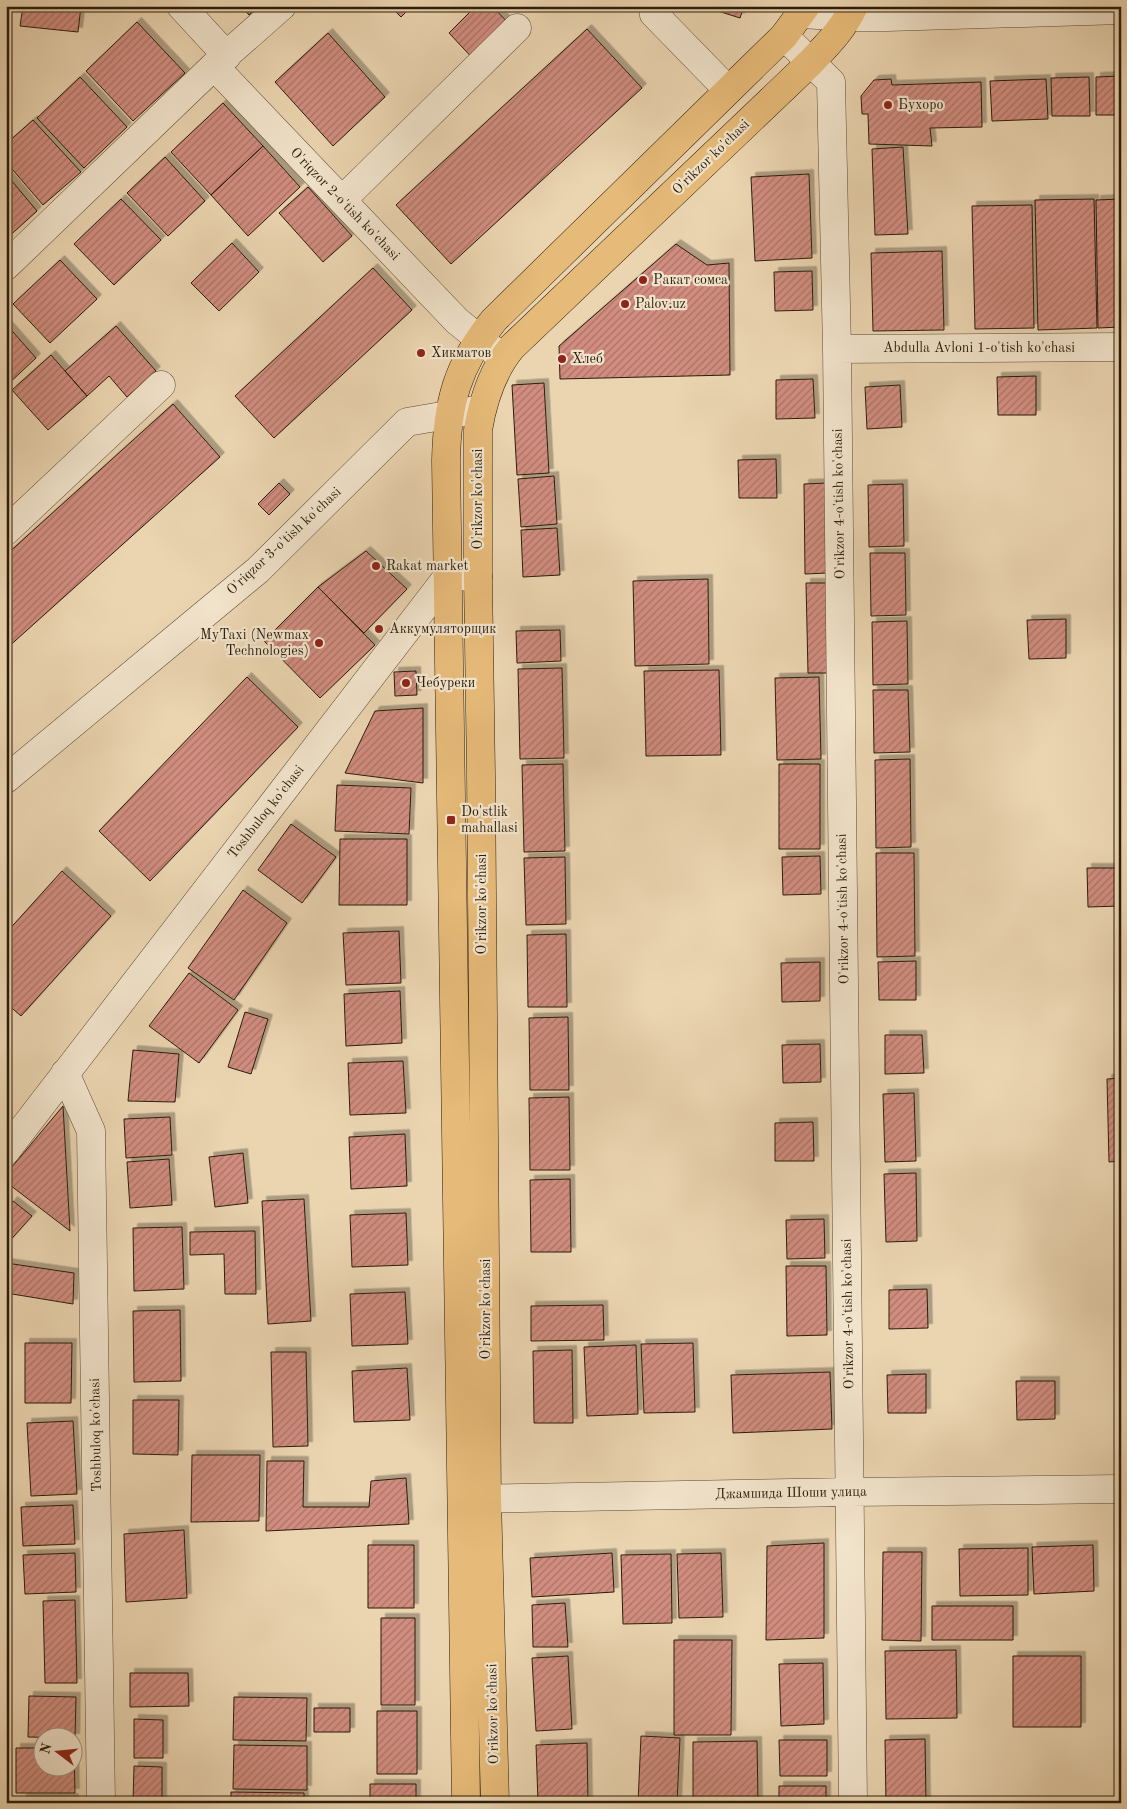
<svg xmlns="http://www.w3.org/2000/svg" width="1127" height="1809" font-family="'Old Standard TT',serif">
<style>
.building{fill:url(#building-hatch);stroke:#2b1c0b;filter:url(#shadow)}
.lines{fill:none;stroke-linecap:round;stroke-linejoin:round}
.minor-casing{stroke:#5b4a34;stroke-width:29}
.major-casing{stroke:#2b1c0b;stroke-width:29}
.minor{stroke:#f2e4cc;stroke-width:28}
.major{stroke:#e6ba78;stroke-width:28}
.poi-dot{fill:#8f2418;stroke:#f2e4cc;stroke-width:2}
.labels{text-anchor:middle;dominant-baseline:central;stroke-width:4.5;stroke-linejoin:round;paint-order:stroke}
.poi-label{font-size:14px;fill:#2b1c0b;stroke:#f2e4cc;text-anchor:start}
.street-label{font-size:14px;fill:#2b1c0b;stroke:#f2e4cc}
</style>
<defs>
<pattern id="building-hatch" width="6" height="6" patternUnits="userSpaceOnUse" patternTransform="scale(1.25)"><rect width="6" height="6" fill="#d18d7f"/><path d="M-1 1l2-2M0 6l6-6M5 7l2-2" fill="none" stroke="#aa7266"/></pattern>
<filter id="shadow"><feDropShadow dx="4.5" dy="-4.5" stdDeviation="0" flood-color="#0004"/></filter>
</defs>
<rect width="100%" height="100%" fill="#ebd5b1"/>
<filter id="stains"><feTurbulence type="fractalNoise" baseFrequency=".004" numOctaves="4"/><feColorMatrix values="0 0 0 0 .2 0 0 0 0 .09 0 0 0 0 .02 0 0 0 .5 -.17"/></filter>
<radialGradient id="worn" r=".72"><stop offset=".6" stop-color="#630" stop-opacity="0"/><stop offset="1" stop-color="#630" stop-opacity=".3"/></radialGradient>
<path class="building" d="M23,6H81L78,32L20,26Z
M241,6H259L249,15Z
M390,6H412L401,17Z
M476,6H492L514,29L478,64L449,33Z
M702,6H744L740,18Z
M137,22L185,73L133,121L86,71Z
M587,29L642,88L451,264L396,205Z
M328,33L385,97L333,146L275,82Z
M1121,76V115H1096V77Z
M80,77L127,127L84,168L37,118Z
M1089,77L1090,116H1052L1051,78Z
M891,79L892,85L981,82L982,127L930,128L932,146L869,144L868,114H862L861,96L874,80Z
M1046,79L1048,119L992,121L990,81Z
M223,103L263,146L211,195L171,152Z
M33,120L81,172L43,205L6,162V144Z
M263,146L300,187L248,236L211,195Z
M903,147L908,234L875,235L872,149Z
M165,157L205,201L168,236L127,193Z
M6,174L37,211L6,239Z
M809,174L812,258L755,261L751,177Z
M308,187L352,236L323,262L279,213Z
M121,199L161,240L114,285L74,244Z
M1094,199L1097,328L1038,330L1035,200Z
M1121,199V327L1098,328L1096,200Z
M1032,205L1034,328L975,329L972,206Z
M232,243L259,272L219,311L191,283Z
M676,244L707,265L729,263L730,375L560,379L559,346Z
M942,251L944,330L873,331L871,253Z
M60,260L97,299L50,343L13,304Z
M373,268L412,310L274,438L235,396Z
M812,271L813,310L775,311L774,272Z
M6,324L36,358L6,386Z
M116,326L156,371L127,397L109,376L87,396L65,371Z
M51,355L87,396L48,430L12,390Z
M1036,376V415H998L997,377Z
M813,379L815,418L776,419V380Z
M544,383L549,473L517,475L512,385Z
M900,385L902,427L867,429L865,387Z
M173,404L220,457L6,649V555Z
M776,459L777,498H739L738,460Z
M554,476L557,524L521,527L518,479Z
M279,483L290,494L269,515L258,504Z
M827,483L828,573L805,574L804,484Z
M903,484L904,546L869,547L868,485Z
M557,528L560,575L523,577L521,530Z
M366,551L407,589L364,633L318,587Z
M870,553H905L906,615L871,616Z
M708,579L709,664L635,666L633,581Z
M806,583H829L831,673H808Z
M318,587L375,645L320,698L264,641Z
M1066,619V658L1029,659L1027,620Z
M907,621L908,684L873,685L872,622Z
M560,630L561,661L517,663L516,631Z
M562,668L564,758L520,759L518,669Z
M719,670L721,755L646,756L644,671Z
M416,671L417,695L395,696L394,672Z
M247,677L298,727L150,881L99,831Z
M819,677L821,759L777,760L775,678Z
M873,690H908L910,752L874,753Z
M423,708V783L345,773L375,711Z
M910,759L911,847L876,848L875,760Z
M563,764L565,851L524,852L522,765Z
M779,764H820V849H779Z
M337,785L411,788L409,834L335,831Z
M291,824L336,857L302,903L258,870Z
M340,839H407V905H339Z
M876,853H914L915,956L877,957Z
M820,856L821,894L783,895L782,857Z
M565,857L566,924L526,925L524,858Z
M1087,868H1121V906L1088,907Z
M62,871L111,916L21,1016L6,1003V933Z
M243,890L287,923L234,1000L188,968Z
M399,931L401,983L346,985L343,933Z
M566,934L567,1007H528L527,935Z
M916,961V1000H879L878,962Z
M820,962V1001L782,1002L781,963Z
M189,973L238,1010L199,1063L149,1026Z
M400,991L402,1043L346,1046L344,994Z
M245,1012L268,1019L251,1074L228,1067Z
M568,1017L569,1090H530L529,1018Z
M885,1035H922L924,1073L885,1074Z
M820,1044L821,1082L783,1083L782,1045Z
M133,1050L179,1054L175,1102L128,1101Z
M403,1061L406,1113L350,1115L348,1063Z
M1121,1078V1161L1109,1162L1107,1079Z
M914,1093L916,1161L885,1162L883,1094Z
M569,1097L570,1170H530L529,1098Z
M63,1106L70,1231L6,1182V1174Z
M170,1117L172,1155L126,1158L124,1119Z
M813,1122L814,1161H775V1123Z
M405,1134L407,1186L351,1189L349,1137Z
M243,1153L248,1203L215,1207L209,1157Z
M169,1159L172,1205L130,1208L127,1162Z
M916,1173L917,1241L886,1242L884,1174Z
M570,1179L571,1252H531L530,1180Z
M304,1199L311,1321L268,1324L262,1201Z
M13,1201L32,1216L6,1245V1210Z
M406,1213L408,1265L352,1267L350,1215Z
M824,1219L825,1258L787,1259L786,1220Z
M182,1227L184,1289L134,1291L133,1228Z
M255,1231L256,1294H225L224,1254L190,1255V1232Z
M6,1263L74,1273L73,1304L6,1293Z
M786,1266H826L827,1335L787,1336Z
M927,1289L928,1328L889,1329V1290Z
M405,1292L408,1344L352,1346L350,1294Z
M603,1305L604,1340L531,1341V1306Z
M180,1310L181,1381L134,1382L133,1311Z
M25,1343H72L71,1403H25Z
M693,1343L695,1412L644,1413L641,1344Z
M636,1345L638,1414L587,1416L584,1347Z
M572,1350L573,1423H534L533,1351Z
M271,1352H306L308,1446L273,1447Z
M407,1368L410,1420L354,1422L352,1371Z
M830,1372L832,1429L733,1433L731,1375Z
M926,1374V1413H888L887,1375Z
M1016,1381H1055V1419L1017,1420Z
M133,1400H179L178,1455L133,1454Z
M73,1421L77,1494L31,1496L27,1423Z
M192,1455H260L259,1521L191,1522Z
M267,1461H304L303,1507H369L371,1481L406,1478L409,1524L266,1531Z
M73,1505L75,1544L23,1546L21,1507Z
M184,1530L187,1598L126,1602L124,1534Z
M824,1543V1638L766,1640L767,1546Z
M368,1545H414V1608H368Z
M1093,1545L1094,1591L1034,1594L1032,1547Z
M1028,1548V1595L960,1596L959,1549Z
M883,1552H922L921,1641L882,1640Z
M75,1553L76,1592L25,1594L23,1555Z
M612,1553L614,1592L532,1597L530,1558Z
M721,1553L723,1617L679,1618L677,1554Z
M671,1554L672,1623L623,1624L621,1555Z
M75,1600L77,1683H45L43,1601Z
M565,1603L568,1647H533L532,1605Z
M932,1606H1013V1640H932Z
M381,1618H415V1705H381Z
M674,1640H732L731,1735H674Z
M956,1650L957,1718L886,1719L885,1651Z
M568,1656L572,1729L536,1731L532,1658Z
M1013,1656H1081V1727H1013Z
M823,1663L824,1724L781,1726L779,1664Z
M130,1673H188L189,1706L130,1707Z
M29,1696L76,1697L75,1738L28,1737Z
M234,1697L307,1698L306,1741L233,1740Z
M314,1708H350V1732H314Z
M377,1711H417V1774H377Z
M134,1719L163,1720V1758H134Z
M641,1736L680,1738L677,1803H638Z
M925,1739L926,1803H886L885,1740Z
M779,1740H827V1776H780Z
M757,1741L758,1803H693V1742Z
M587,1743L588,1801L538,1802L536,1745Z
M234,1745L307,1746V1790L233,1789Z
M16,1748H42V1766H72V1748H74L75,1793H16Z
M134,1766L162,1767V1803H133Z
M370,1784H416V1803H370Z
M779,1786H826V1803H779Z
M231,1792L304,1793V1803H231Z
M22,1798H74V1803H22Z"/>
<g class="lines">
<g class="minor-casing">
<path id="minor" d="M181,6L227,56
M657,6L654,14L728,90
M802,14L849,17H887L1121,10
M784,36L831,82L837,349L853,1803
M214,66L457,321L503,358
M342,200L517,28
M6,266L214,66L282,6
M837,349L1121,347
M6,531L161,385
M6,779L258,570L407,422L482,409
M65,1073L91,1131L101,1803
M6,1151L448,576L478,577
M462,1499L850,1492L1121,1489"/>
</g>
<g class="major-casing">
<path id="major" d="M466,1803L446,461C447,404 457,365 494,320L784,36L806,6
M495,1803L487,1498L481,774L478,577V430C483,400 492,371 512,347L811,62C827,45 844,28 854,6"/>
</g>
<use href="#minor" class="minor"/>
<use href="#major" class="major"/>
</g>
<g class="poi-dot">
<circle cx="888" cy="105" r="5"/>
<circle cx="643" cy="280" r="5"/>
<circle cx="625" cy="304" r="5"/>
<circle cx="421" cy="353" r="5"/>
<circle cx="562" cy="359" r="5"/>
<circle cx="376" cy="566" r="5"/>
<circle cx="379" cy="629" r="5"/>
<circle cx="319" cy="643" r="5"/>
<circle cx="406" cy="683" r="5"/>
<rect x="446" y="815" width="10" height="10" rx="2.5"/>
</g>
<g class="labels">
<g class="poi-label">
<text x="898" y="105">Бухоро</text>
<text x="653" y="280">Ракат сомса</text>
<text x="635" y="304">Palov.uz</text>
<text x="431" y="353">Хикматов</text>
<text x="572" y="359">Хлеб</text>
<text x="386" y="566">Rakat market</text>
<text x="389" y="629">Аккумуляторщик</text>
<text x="309" y="635" text-anchor="end">MyTaxi (Newmax<tspan x="309" dy="16">Technologies)</tspan></text>
<text x="416" y="683">Чебуреки</text>
<text x="461" y="812">Do'stlik<tspan x="461" dy="16">mahallasi</tspan></text>
</g>
<g class="street-label">
<text transform="translate(711 157) rotate(-44)">O'rikzor ko'chasi</text>
<text transform="translate(345 204) rotate(46)">O'riqzor 2-o'tish ko'chasi</text>
<text x="979" y="348">Abdulla Avloni 1-o'tish ko'chasi</text>
<text transform="translate(478 499) rotate(-90)">O'rikzor ko'chasi</text>
<text transform="translate(839 504) rotate(-91)">O'rikzor 4-o'tish ko'chasi</text>
<text transform="translate(284 541) rotate(-43)">O'riqzor 3-o'tish ko'chasi</text>
<text transform="translate(266 812) rotate(-52)">Toshbuloq ko'chasi</text>
<text transform="translate(482 904) rotate(-90)">O'rikzor ko'chasi</text>
<text transform="translate(843 909) rotate(-91)">O'rikzor 4-o'tish ko'chasi</text>
<text transform="translate(486 1309) rotate(-90)">O'rikzor ko'chasi</text>
<text transform="translate(848 1314) rotate(-91)">O'rikzor 4-o'tish ko'chasi</text>
<text transform="translate(96 1435) rotate(-91)">Toshbuloq ko'chasi</text>
<text transform="translate(791 1493) rotate(-1)">Джамшида Шоши улица</text>
<text transform="translate(493 1714) rotate(-91)">O'rikzor ko'chasi</text>
</g>
</g>
<rect width="1127" height="1809" fill="none" stroke="#ebd5b1" stroke-width="25"/>
<rect x="8" y="8" width="1112" height="1794" fill="none" stroke="#2b1c0b" stroke-width="2.5"/>
<rect x="12" y="12" width="1102" height="1784" fill="none" stroke="#2b1c0b"/>
<g transform="translate(58 1752) rotate(286)"><circle r="24" fill="#f2e4cc" stroke="#a2947f"/>
<path d="M0-4L9 19L0 12L-9 19Z" fill="#8f2418"/>
<text y="-8" font-size="14" font-weight="bold" text-anchor="middle" fill="#2b1c0b">N</text>
</g>
<rect width="100%" height="100%" filter="url(#stains)"/>
<rect width="100%" height="100%" fill="url(#worn)"/>
</svg>
